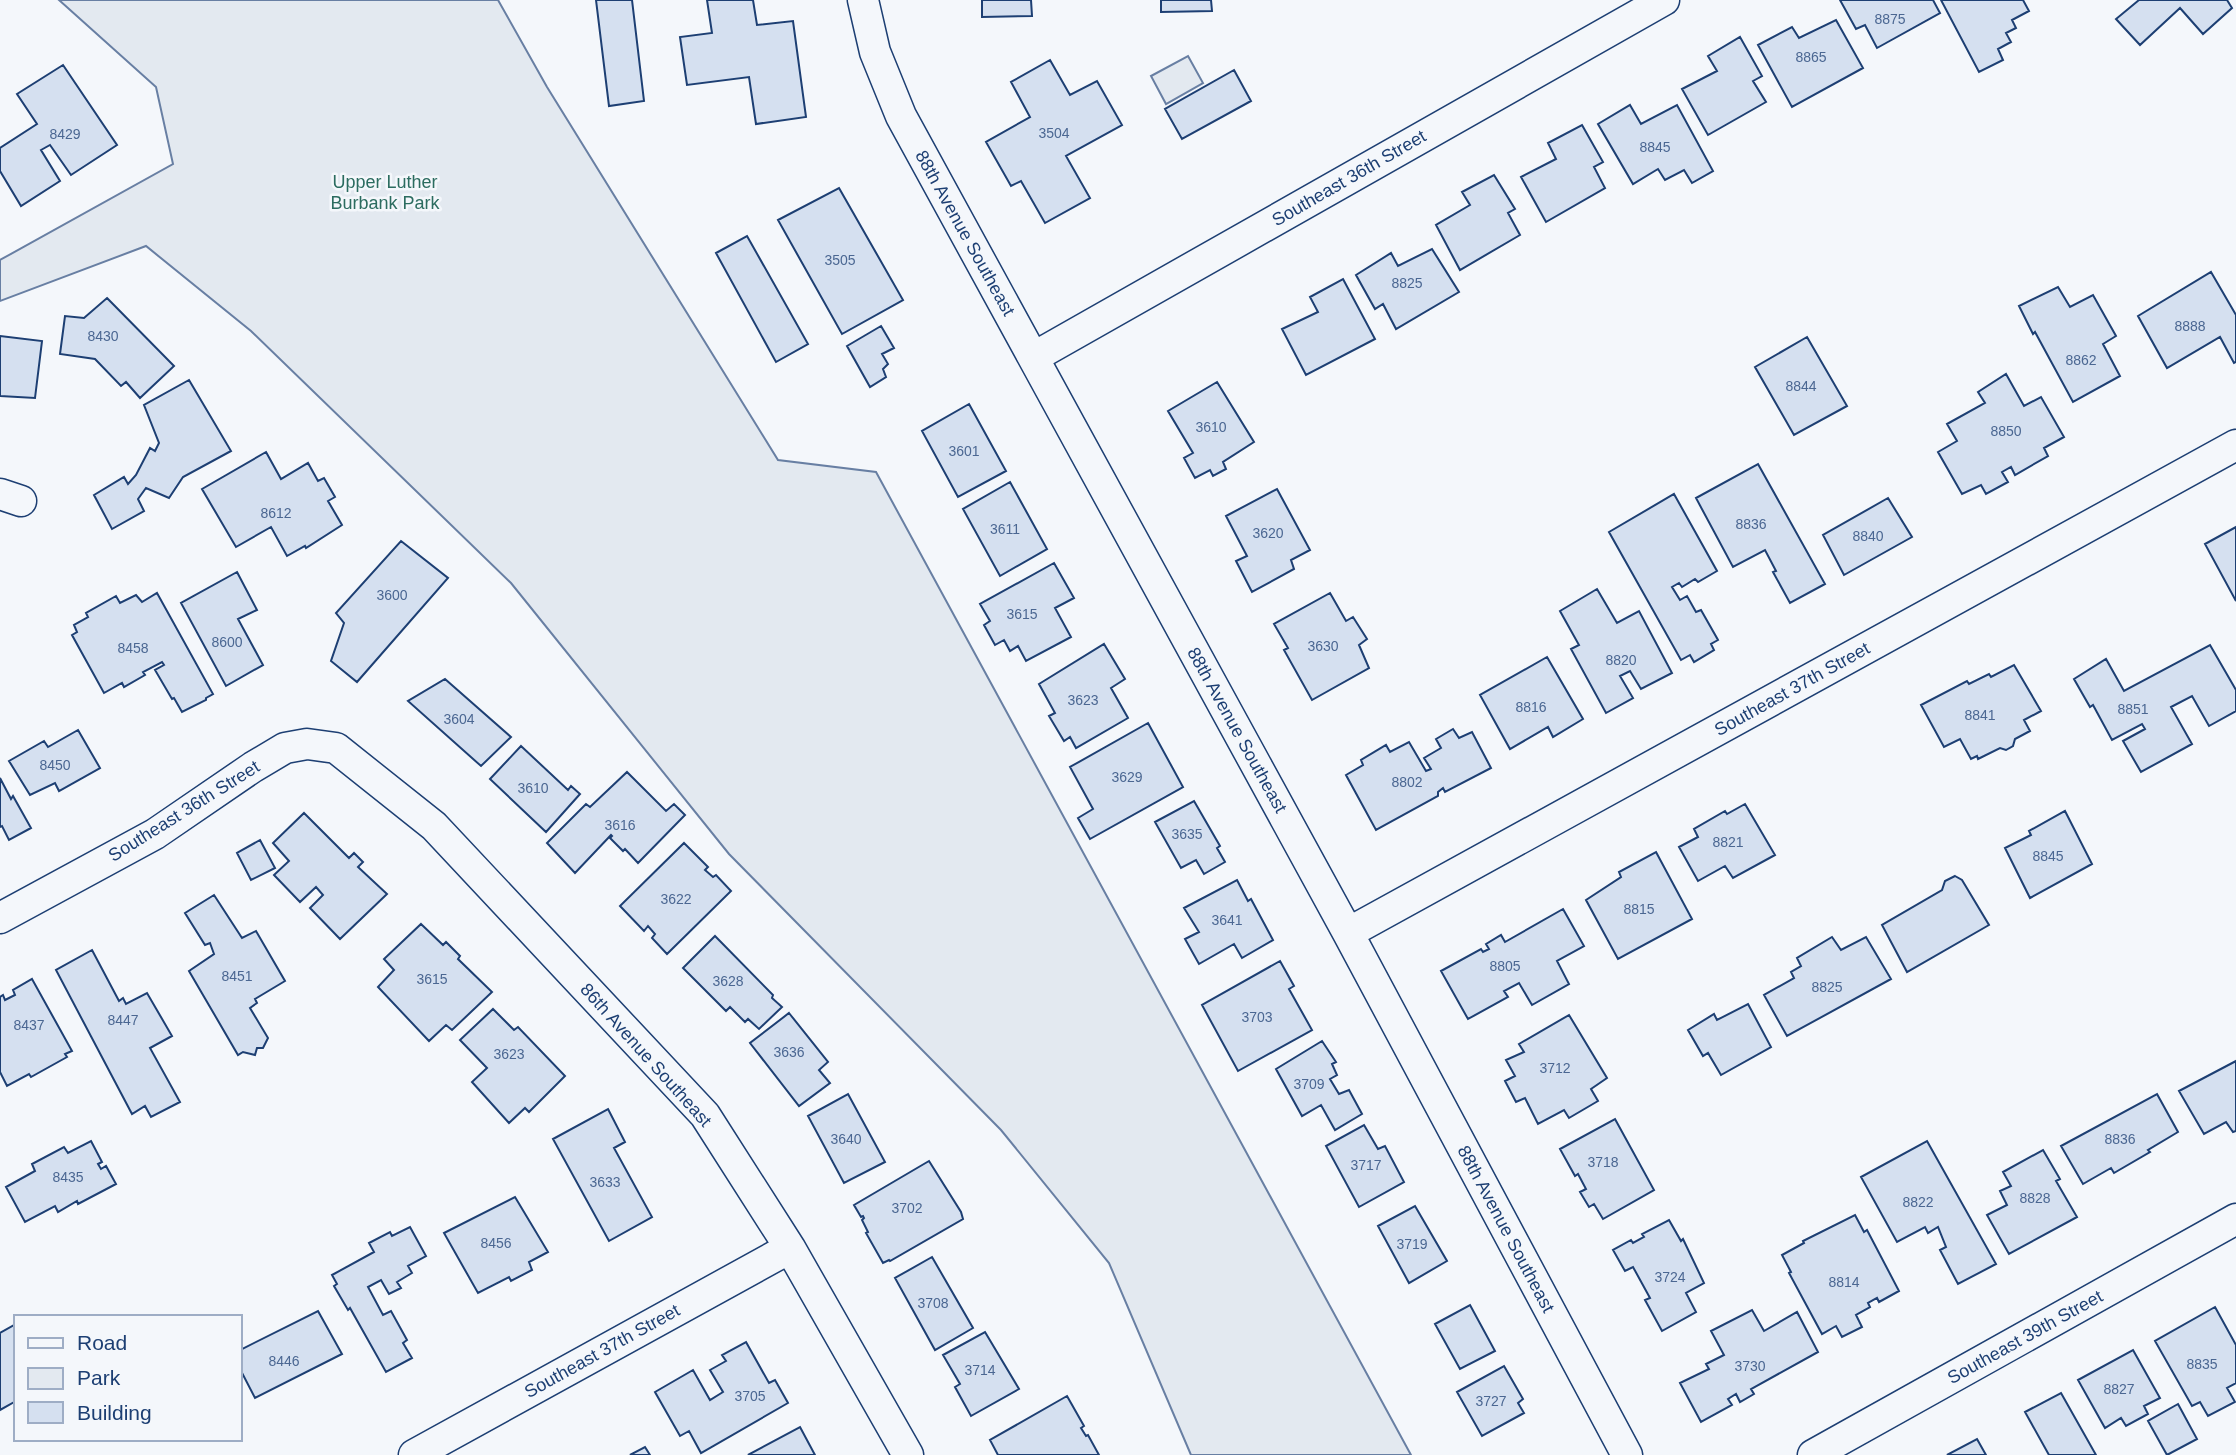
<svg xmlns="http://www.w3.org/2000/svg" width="2236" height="1455" font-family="Arial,sans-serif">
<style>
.green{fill:#e3e9f0;stroke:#687fa3;stroke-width:2}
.building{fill:#d5e0f0;stroke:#1d3f73;stroke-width:2}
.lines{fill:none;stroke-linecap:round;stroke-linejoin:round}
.street-casing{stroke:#1d3f73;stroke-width:33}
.street{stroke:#f4f7fb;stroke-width:30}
.labels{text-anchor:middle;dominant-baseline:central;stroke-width:5;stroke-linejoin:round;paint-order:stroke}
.number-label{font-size:14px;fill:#4b6792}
.street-label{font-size:18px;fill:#1d3f73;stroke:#f4f7fb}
.park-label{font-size:18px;fill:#2c6c60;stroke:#f4f7fb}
</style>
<rect width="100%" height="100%" fill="#f4f7fb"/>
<path class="green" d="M59,0H498L547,87L778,460L876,472L1411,1455H1191L1109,1263L1001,1130L729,854L511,583L251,331L146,246L0,301V260L173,164L156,87Z
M1188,56L1203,83L1166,104L1151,76Z"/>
<path class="building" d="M596,0H632L644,101L609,106Z
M707,0H753L757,25L793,21L806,117L756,124L749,77L687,85L680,37L712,33Z
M982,0H1031L1032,16L982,17Z
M1161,0H1211L1212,11L1161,12Z
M1840,0H1933L1940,13L1877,48L1865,25L1856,29Z
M1941,0H2023L2029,11L2012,20L2016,28L2006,33L2011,42L1998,49L2003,60L1979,72Z
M2139,0H2227L2232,8L2203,34L2180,8L2140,45L2116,19Z
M1836,20L1863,68L1792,107L1758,45L1792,27L1799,38Z
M1740,37L1762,76L1753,81L1766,102L1708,135L1682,89L1717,71L1708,56Z
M1050,60L1070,95L1097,81L1122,125L1066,156L1090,198L1045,223L1021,181L1011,186L986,142L1030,117L1011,82Z
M63,65L117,145L71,175L50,145L41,150L60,181L21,206L0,171V148L37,124L17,94Z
M1234,70L1251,101L1182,139L1165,109Z
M1630,105L1641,124L1677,105L1713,171L1692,183L1684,170L1665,180L1658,169L1633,184L1598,124Z
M1582,125L1603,162L1594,167L1605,188L1546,222L1521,177L1556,159L1548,143Z
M1494,175L1515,209L1508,213L1520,235L1460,270L1436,225L1470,205L1462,192Z
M839,188L903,300L842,334L778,220Z
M747,236L808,344L776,362L716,253Z
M1432,249L1459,292L1396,329L1383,304L1375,309L1356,275L1391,253L1398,266Z
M2211,272L2236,315V362L2234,363L2220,337L2167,368L2138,316Z
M1343,279L1375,339L1306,375L1282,329L1318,312L1310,297Z
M2058,287L2070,307L2093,295L2116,336L2103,344L2120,376L2073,402L2035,332L2033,334L2019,306Z
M107,298L174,366L140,398L126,382L121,386L95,359L60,354L65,316L84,318Z
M881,326L894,348L882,354L888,364L883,369L886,377L870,387L847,346Z
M0,336L42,341L35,398L0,396Z
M1807,337L1847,406L1794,435L1755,367Z
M2006,374L2024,406L2041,397L2064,437L2044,448L2048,456L2015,475L2011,467L2002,472L2008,482L1986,494L1981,485L1962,494L1938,452L1957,441L1947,424L1985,403L1978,392Z
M189,380L231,451L183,477L169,498L146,488L138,499L144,511L112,529L94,495L124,477L128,484L136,475L150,448L155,451L159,443L144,405Z
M1217,382L1254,442L1223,462L1226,469L1213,476L1210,470L1195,478L1184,458L1193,453L1168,411Z
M969,404L1006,471L958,497L922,431Z
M266,452L281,479L308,463L318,481L324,478L335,497L328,501L342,525L306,548L305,546L287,556L271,527L236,547L202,489Z
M1758,464L1825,584L1790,603L1773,572L1776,571L1765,550L1733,567L1696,498Z
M1010,482L1047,549L1000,576L963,509Z
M1277,489L1310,550L1291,560L1294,569L1252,592L1236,561L1247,556L1226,516Z
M1674,494L1717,571L1698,582L1695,579L1682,587L1679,583L1672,587L1680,600L1687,596L1696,612L1701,610L1718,640L1711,644L1714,650L1694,662L1690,655L1681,660L1609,532Z
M1888,498L1912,537L1844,575L1823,535Z
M2236,527V601L2205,544Z
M401,541L448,578L357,682L331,661L344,623L336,613Z
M1054,563L1074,598L1055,608L1071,637L1026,661L1018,646L1010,651L1004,640L995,645L984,625L990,621L980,604Z
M237,572L257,610L238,619L263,665L226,686L181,603Z
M1597,589L1617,623L1639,611L1672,673L1641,689L1630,671L1620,676L1633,698L1606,713L1571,649L1579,645L1560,611Z
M157,593L213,694L206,698V700L182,712L174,698L172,699L155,670L164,665L162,662L143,672L145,675L124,687L122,683L104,693L72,635L77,632L74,625L88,617L86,613L116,596L120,603L136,595L142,602Z
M1330,593L1346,621L1353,617L1367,639L1359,645L1369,668L1312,700L1284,650L1288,648L1274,624Z
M1104,644L1125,679L1111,688L1128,718L1076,748L1070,737L1064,741L1049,716L1055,713L1039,684Z
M2210,645L2236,690V711L2209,726L2192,696L2171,707L2192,744L2141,772L2123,741L2145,729L2142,724L2112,740L2093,705L2090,707L2074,679L2106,659L2124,691Z
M1547,657L1583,719L1553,737L1548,727L1510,749L1480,695Z
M2014,665L2041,711L2024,720L2030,731L2015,739L2013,746L2006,750L2000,748L1978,759L1977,756L1971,759L1960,739L1944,747L1921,705L1967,681L1969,684L1989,674L1991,677Z
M445,679L511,737L481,766L408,701Z
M1148,723L1183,787L1090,839L1078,818L1093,809L1070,767Z
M1453,729L1459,738L1472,732L1491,768L1445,792L1443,788L1438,792V796L1376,830L1346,775L1363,765L1361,760L1386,745L1390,752L1409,742L1426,771L1431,769L1424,758L1441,748L1436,739Z
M78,730L100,768L59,791L55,783L30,795L9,761L44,741L48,747Z
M521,746L568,790L571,786L580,794L546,832L490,779Z
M627,772L666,811L674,804L685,815L638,863L625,849L623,851L610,838L612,836L611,835L575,873L547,843L586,804L590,807Z
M0,778L11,799L13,796L31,828L9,840L2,826L0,827Z
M1194,801L1220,846L1217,848L1225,862L1204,874L1196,860L1181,868L1155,822Z
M1745,804L1775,855L1733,878L1725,866L1698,881L1679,847L1698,837L1694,829L1725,811L1727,814Z
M2065,811L2092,864L2030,898L2005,848L2031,835L2029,831Z
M304,813L349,858L354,853L363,862L358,867L387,894L340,939L310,908L323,895L316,887L300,902L274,875L289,861L273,843Z
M260,840L275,868L251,880L237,853Z
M684,843L708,867L705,870L713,877L716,875L731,891L667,954L652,938L655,934L648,926L644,931L620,906Z
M1656,852L1692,919L1618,959L1586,900L1621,877L1619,872Z
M1955,876L1962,880L1989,925L1907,972L1882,925L1942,890L1945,881Z
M1237,880L1248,901L1251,899L1273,940L1242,958L1234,944L1199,964L1185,939L1199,932L1184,908Z
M214,895L242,938L256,931L285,981L255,999L257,1003L250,1008L268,1038L263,1048H257L255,1055L243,1052L238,1055L189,971L214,954L210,943L205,945L185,913Z
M1563,909L1584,946L1557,961L1569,984L1532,1005L1519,983L1504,991L1508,997L1468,1019L1441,971L1481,949L1483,952L1489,949L1486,944L1501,935L1505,942Z
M421,924L443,945L446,942L460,956L458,959L492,992L452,1030L446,1025L429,1041L378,987L394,970L384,959Z
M715,936L773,995L772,998L782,1007L759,1029L748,1019L745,1022L730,1007L726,1011L683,968Z
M1832,937L1841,950L1866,937L1891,979L1787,1036L1764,995L1794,978L1791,972L1801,966L1797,958Z
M92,950L119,1001L123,998L126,1004L147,993L172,1036L150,1048L180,1102L151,1117L145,1106L132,1114L56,970Z
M1280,961L1294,986L1289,989L1312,1030L1238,1071L1202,1005Z
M32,979L72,1051L65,1054L67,1057L31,1077L29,1074L7,1086L0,1072V997L3,995L5,1000L15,995L13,990Z
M1748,1004L1771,1047L1721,1075L1708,1053L1703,1056L1688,1030L1714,1014L1717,1020Z
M493,1009L514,1030L518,1027L565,1076L529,1112L525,1108L509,1123L472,1082L487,1068L460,1040Z
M789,1013L828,1062L819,1070L830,1083L799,1106L750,1043Z
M1569,1015L1607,1078L1591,1089L1598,1101L1569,1118L1564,1110L1538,1124L1525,1098L1516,1102L1505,1081L1515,1076L1506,1060L1524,1052L1519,1044Z
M1322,1041L1336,1062L1332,1064L1337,1075L1330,1079L1339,1094L1349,1090L1362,1114L1335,1130L1321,1105L1302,1116L1276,1069Z
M2236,1061V1131L2233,1132L2226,1122L2204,1134L2179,1091Z
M848,1094L885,1162L844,1183L808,1116Z
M2157,1094L2178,1132L2148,1150L2150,1152L2114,1173L2111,1168L2083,1184L2061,1146Z
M608,1109L625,1142L614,1148L652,1217L609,1241L553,1139Z
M1615,1119L1654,1190L1603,1219L1594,1204L1589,1207L1580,1192L1586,1189L1578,1174L1575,1176L1560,1149Z
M1364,1125L1378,1149L1385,1146L1404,1182L1359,1207L1326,1146Z
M91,1141L102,1162L98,1164L101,1169L106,1166L116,1184L78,1204L77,1201L58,1212L55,1206L25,1222L6,1187L35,1171L32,1164L64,1147L68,1153Z
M1927,1141L1996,1264L1958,1284L1940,1250L1946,1247L1938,1227L1928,1233L1925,1227L1897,1242L1861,1177Z
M2043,1150L2060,1179L2056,1181L2077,1217L2009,1254L1987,1215L2007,1205L2000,1191L2011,1186L2003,1172Z
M929,1161L961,1212L963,1219L890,1261L889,1260L883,1263L866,1233L868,1232L862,1220L864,1218L863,1216L861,1217L854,1205Z
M515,1197L548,1252L529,1262L532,1270L511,1281L509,1277L478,1293L444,1233Z
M1415,1206L1447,1261L1409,1283L1378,1226Z
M1855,1215L1864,1232L1867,1230L1899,1291L1879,1302L1877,1298L1868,1303L1870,1307L1856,1315L1862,1327L1842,1337L1836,1326L1822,1334L1789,1273L1791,1272L1782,1255L1804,1243L1803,1241Z
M1669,1220L1681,1241L1683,1239L1704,1283L1686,1293L1696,1312L1662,1331L1645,1300L1650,1298L1633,1267L1625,1271L1613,1250L1631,1240L1633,1243L1644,1237L1642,1234Z
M410,1227L426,1256L408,1266L412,1273L397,1282L401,1288L389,1294L381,1280L368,1287L383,1315L391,1311L407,1340L403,1343L412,1358L386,1372L350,1308L348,1310L334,1286L337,1284L332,1275L374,1252L369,1243L390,1232L392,1236Z
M932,1257L973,1328L935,1350L895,1278Z
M1470,1305L1495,1351L1460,1369L1435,1324Z
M2215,1307L2236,1345V1383L2227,1388L2235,1402L2208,1416L2200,1402L2192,1406L2155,1341Z
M1752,1310L1764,1331L1797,1312L1818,1352L1751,1389L1754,1394L1740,1402L1736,1394L1728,1399L1732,1405L1701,1422L1680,1383L1709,1369L1706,1364L1724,1355L1711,1331Z
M318,1311L342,1354L255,1398L240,1369V1350Z
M16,1324V1401L0,1410V1333Z
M985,1332L1019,1389L971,1416L955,1387L960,1384L943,1355Z
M746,1342L769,1383L775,1380L788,1403L701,1453L689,1431L680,1436L655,1392L693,1370L710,1400L723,1392L710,1370L726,1361L722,1355Z
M2133,1350L2160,1398L2144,1406L2148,1414L2126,1426L2121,1418L2105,1428L2078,1380Z
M1504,1366L1523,1399L1518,1403L1524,1413L1482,1436L1457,1392Z
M2061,1393L2096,1455H2049L2025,1412Z
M1067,1396L1084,1426L1081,1428L1086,1436L1088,1435L1099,1455H998L990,1440Z
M2178,1404L2197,1439L2167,1455L2148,1421Z
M800,1427L815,1455H748Z
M1977,1439L1986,1455H1947Z
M645,1447L650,1455H630Z"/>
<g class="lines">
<g class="street-casing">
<path id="street" d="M863,0L875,52L901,116L1348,933L1627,1455
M1034,357L1664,0
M0,494L21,501
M0,918L155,834L253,767L285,748L307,744L336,748L434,826L705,1115L790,1248L908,1455
M1348,933L2236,445
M414,1455L790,1248
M1813,1455L2236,1219"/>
</g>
<use href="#street" class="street"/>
</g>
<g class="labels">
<g class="number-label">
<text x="1890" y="19">8875</text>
<text x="1811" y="57">8865</text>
<text x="1054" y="133">3504</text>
<text x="65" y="134">8429</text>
<text x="1655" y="147">8845</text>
<text x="840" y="260">3505</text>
<text x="1407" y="283">8825</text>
<text x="2190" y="326">8888</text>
<text x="103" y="336">8430</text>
<text x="2081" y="360">8862</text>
<text x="1801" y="386">8844</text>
<text x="1211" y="427">3610</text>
<text x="2006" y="431">8850</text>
<text x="964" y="451">3601</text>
<text x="276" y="513">8612</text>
<text x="1751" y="524">8836</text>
<text x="1005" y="529">3611</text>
<text x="1268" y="533">3620</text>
<text x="1868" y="536">8840</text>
<text x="392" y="595">3600</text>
<text x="1022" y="614">3615</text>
<text x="227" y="642">8600</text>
<text x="1323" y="646">3630</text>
<text x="133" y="648">8458</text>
<text x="1621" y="660">8820</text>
<text x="1083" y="700">3623</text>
<text x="1531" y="707">8816</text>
<text x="2133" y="709">8851</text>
<text x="1980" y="715">8841</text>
<text x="459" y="719">3604</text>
<text x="55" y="765">8450</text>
<text x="1127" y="777">3629</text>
<text x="1407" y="782">8802</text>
<text x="533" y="788">3610</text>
<text x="620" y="825">3616</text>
<text x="1187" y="834">3635</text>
<text x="1728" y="842">8821</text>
<text x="2048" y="856">8845</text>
<text x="676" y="899">3622</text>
<text x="1639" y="909">8815</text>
<text x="1227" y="920">3641</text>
<text x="1505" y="966">8805</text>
<text x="237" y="976">8451</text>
<text x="432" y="979">3615</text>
<text x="728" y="981">3628</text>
<text x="1827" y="987">8825</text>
<text x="1257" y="1017">3703</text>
<text x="123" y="1020">8447</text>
<text x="29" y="1025">8437</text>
<text x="789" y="1052">3636</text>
<text x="509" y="1054">3623</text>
<text x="1555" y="1068">3712</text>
<text x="1309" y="1084">3709</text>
<text x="846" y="1139">3640</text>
<text x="2120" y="1139">8836</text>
<text x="1603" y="1162">3718</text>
<text x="1366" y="1165">3717</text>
<text x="68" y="1177">8435</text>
<text x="605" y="1182">3633</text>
<text x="2035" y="1198">8828</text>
<text x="1918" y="1202">8822</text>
<text x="907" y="1208">3702</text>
<text x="496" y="1243">8456</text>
<text x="1412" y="1244">3719</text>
<text x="1670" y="1277">3724</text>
<text x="1844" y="1282">8814</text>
<text x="933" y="1303">3708</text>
<text x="284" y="1361">8446</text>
<text x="2202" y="1364">8835</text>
<text x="1750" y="1366">3730</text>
<text x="980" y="1370">3714</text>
<text x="2119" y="1389">8827</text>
<text x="750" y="1396">3705</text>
<text x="1491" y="1401">3727</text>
</g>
<g class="street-label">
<text transform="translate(1349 178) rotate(-30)">Southeast 36th Street</text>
<text transform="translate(965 233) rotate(61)">88th Avenue Southeast</text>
<text transform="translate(1792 689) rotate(-29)">Southeast 37th Street</text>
<text transform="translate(1237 730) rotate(61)">88th Avenue Southeast</text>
<text transform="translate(184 811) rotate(-32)">Southeast 36th Street</text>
<text transform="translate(646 1055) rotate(48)">86th Avenue Southeast</text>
<text transform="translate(1506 1229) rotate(62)">88th Avenue Southeast</text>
<text transform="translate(2025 1337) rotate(-29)">Southeast 39th Street</text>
<text transform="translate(602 1351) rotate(-29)">Southeast 37th Street</text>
</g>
<g class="park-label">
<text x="385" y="182">Upper Luther<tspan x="385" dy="21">Burbank Park</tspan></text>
</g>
</g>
<rect x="14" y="1315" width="228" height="126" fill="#f4f7fb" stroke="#9eadc5" stroke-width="2"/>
<rect x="28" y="1338" width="35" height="10" fill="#f4f7fb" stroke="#9eadc5" stroke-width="2"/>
<text x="77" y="1350" font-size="21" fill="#1d3f73">Road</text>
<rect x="28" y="1368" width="35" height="21" fill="#e3e9f0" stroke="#9eadc5" stroke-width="2"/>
<text x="77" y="1385" font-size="21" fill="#1d3f73">Park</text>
<rect x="28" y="1402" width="35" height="21" fill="#d5e0f0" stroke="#9eadc5" stroke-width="2"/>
<text x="77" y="1420" font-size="21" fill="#1d3f73">Building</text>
</svg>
